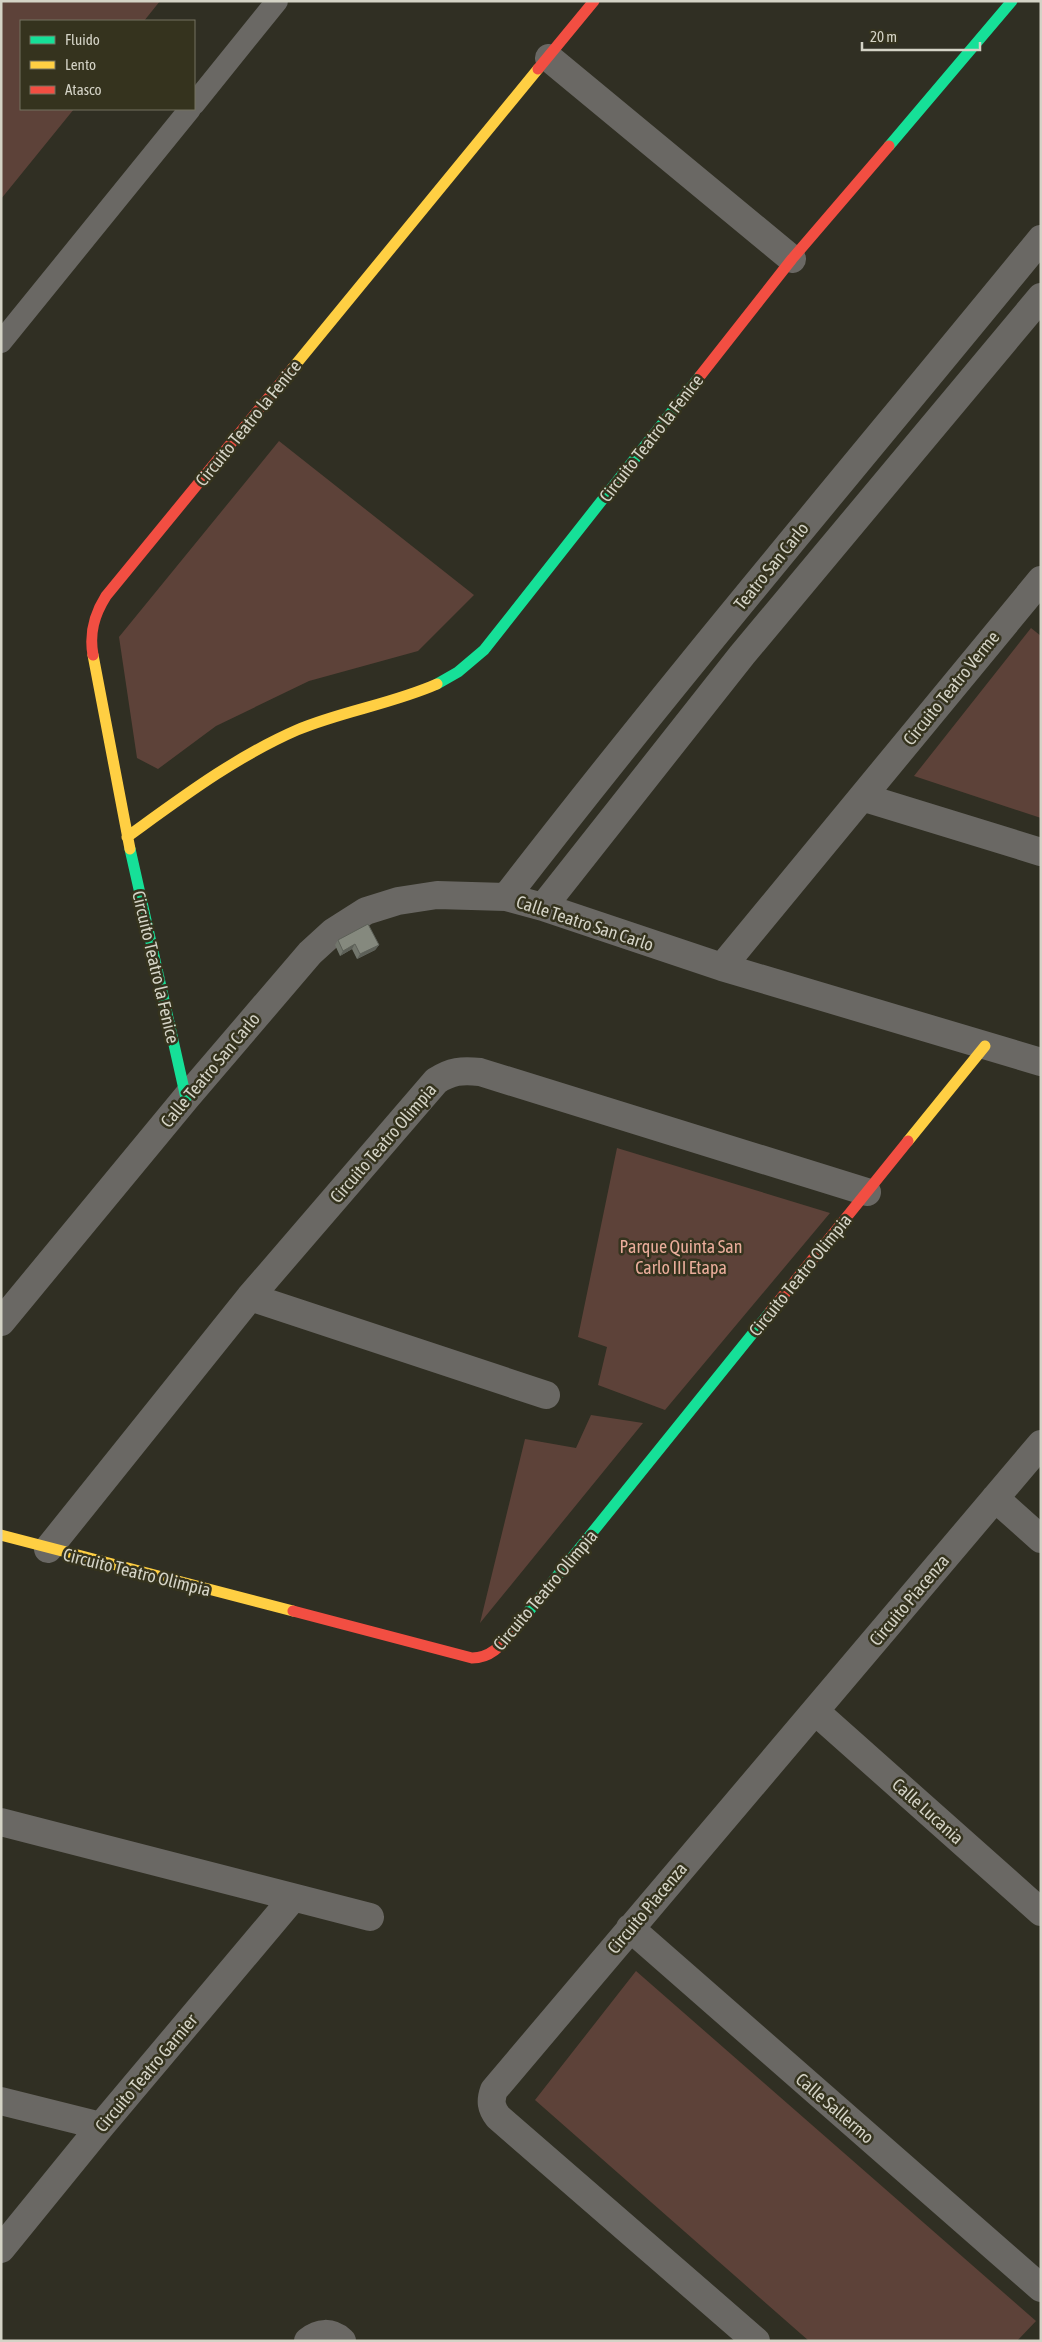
<svg xmlns="http://www.w3.org/2000/svg" width="1042" height="2342" font-family="'Asap Condensed',sans-serif">
<style>
.green{fill:#5d4239}
.lines{fill:none;stroke-linecap:round;stroke-linejoin:round}
.lane{stroke:#6a6864;stroke-width:22}
.street{stroke:#6a6864;stroke-width:28}
.fast{stroke:#16e098;stroke-width:11}
.slow{stroke:#ffcf43;stroke-width:11}
.jam{stroke:#f24e42;stroke-width:11}
.wall{fill:#72766c}
.shaded-wall{fill:#5d6058}
.building{fill:#85897e;stroke:#5d6058}
.labels{text-anchor:middle;dominant-baseline:central;stroke-width:5;stroke-linejoin:round;paint-order:stroke}
.street-label{font-size:18px;fill:#d4d3c6;stroke:#35331e}
.park-label{font-size:18px;fill:#eaad9b;stroke:#35331e}
</style>
<rect width="100%" height="100%" fill="#302f23"/>
<path class="green" d="M1,1H160L144,21H21V109H74L1,199Z
M279,441L474,595L418,651L309,681L216,726L158,769L137,758L119,637Z
M1031,628L1041,636V818L914,776Z
M617,1148L830,1213L665,1410L598,1385L607,1347L578,1337Z
M591,1415L643,1423L480,1623L525,1439L576,1448Z
M636,1971L1036,2321L1017,2341H809L535,2100Z"/>
<g class="lines">
<path class="lane" d="M194,104L277,1
M1,342L190,109"/>
<path class="street" d="M549,58L792,259
M862,797L1041,852
M506,897C679,673 862,458 1041,239
M543,907L742,655L1041,297
M722,967L1041,580
M250,1297L546,1395
M1,1322L186,1098L310,953L333,932L366,911L398,901L437,895L506,897L543,907L722,967L1041,1062
M995,1498L1041,1539
M48,1549L250,1297L436,1081C451,1071 462,1070 480,1072L867,1192
M815,1711L1041,1912
M1,1822L370,1917
M630,1928L1041,2288
M1,2101L101,2126
M1,2249L101,2126L292,1899
M308,2341C319,2332 331,2331 342,2341
M756,2341L498,2117C491,2108 490,2101 494,2090L1041,1444"/>
<path class="fast" d="M889,146L1012,1
M437,684L458,672L484,650L700,376
M130,849L186,1098
M512,1632L770,1312"/>
<path class="slow" d="M292,369L538,69
M93,655L130,849
M127,837C181,798 235,757 297,730C342,711 392,704 437,684
M908,1141L985,1046
M1,1535L293,1611"/>
<path class="jam" d="M538,69L594,1
M700,376L792,259L889,146
M93,655C89,633 94,615 106,596L292,369
M770,1312L908,1141
M293,1611L472,1658C490,1658 501,1646 512,1632"/>
</g>
<path class="wall" d="M338,940L379,945L375,950L357,959L352,949L340,956L335,945Z"/>
<path class="shaded-wall" d="M355,944L352,949L340,956L343,951Z
M379,945L375,950L357,959L360,954Z"/>
<path class="building" d="M368,924L379,945L360,954L355,944L343,951L338,940Z"/>
<g class="labels">
<g class="street-label">
<text transform="translate(248 423) rotate(-51)">Circuito Teatro la Fenice</text>
<text transform="translate(651 438) rotate(-52)">Circuito Teatro la Fenice</text>
<text transform="translate(771 566) rotate(-51)">Teatro San Carlo</text>
<text transform="translate(951 688) rotate(-51)">Circuito Teatro Verme</text>
<text transform="translate(585 923) rotate(18)">Calle Teatro San Carlo</text>
<text transform="translate(156 967) rotate(77)">Circuito Teatro la Fenice</text>
<text transform="translate(210 1070) rotate(-50)">Calle Teatro San Carlo</text>
<text transform="translate(383 1143) rotate(-49)">Circuito Teatro Olimpia</text>
<text transform="translate(800 1275) rotate(-51)">Circuito Teatro Olimpia</text>
<text transform="translate(137 1572) rotate(14)">Circuito Teatro Olimpia</text>
<text transform="translate(545 1590) rotate(-50)">Circuito Teatro Olimpia</text>
<text transform="translate(909 1600) rotate(-50)">Circuito Piacenza</text>
<text transform="translate(928 1811) rotate(42)">Calle Lucania</text>
<text transform="translate(647 1908) rotate(-50)">Circuito Piacenza</text>
<text transform="translate(146 2073) rotate(-50)">Circuito Teatro Garnier</text>
<text transform="translate(835 2108) rotate(41)">Calle Sallermo</text>
</g>
<g class="park-label">
<text x="681" y="1246">Parque Quinta San<tspan x="681" dy="21">Carlo III Etapa</tspan></text>
</g>
</g>
<rect width="1042" height="2342" fill="none" stroke="#d4d3c6" stroke-width="5"/>
<rect x="20" y="20" width="175" height="90" fill="#35331e" stroke="#757361"/>
<rect x="30" y="36" width="25" height="8" fill="#16e098" stroke="#757361"/>
<text x="65" y="45" font-size="15" fill="#d4d3c6">Fluido</text>
<rect x="30" y="61" width="25" height="8" fill="#ffcf43" stroke="#757361"/>
<text x="65" y="70" font-size="15" fill="#d4d3c6">Lento</text>
<rect x="30" y="86" width="25" height="8" fill="#f24e42" stroke="#757361"/>
<text x="65" y="95" font-size="15" fill="#d4d3c6">Atasco</text>
<path d="M862 42v8h118v-8" fill="none" stroke="#d4d3c6" stroke-width="2.5"/>
<text x="870" y="42" font-size="15" fill="#d4d3c6" stroke="#35331e" stroke-width="4" paint-order="stroke">20 m</text>
</svg>
